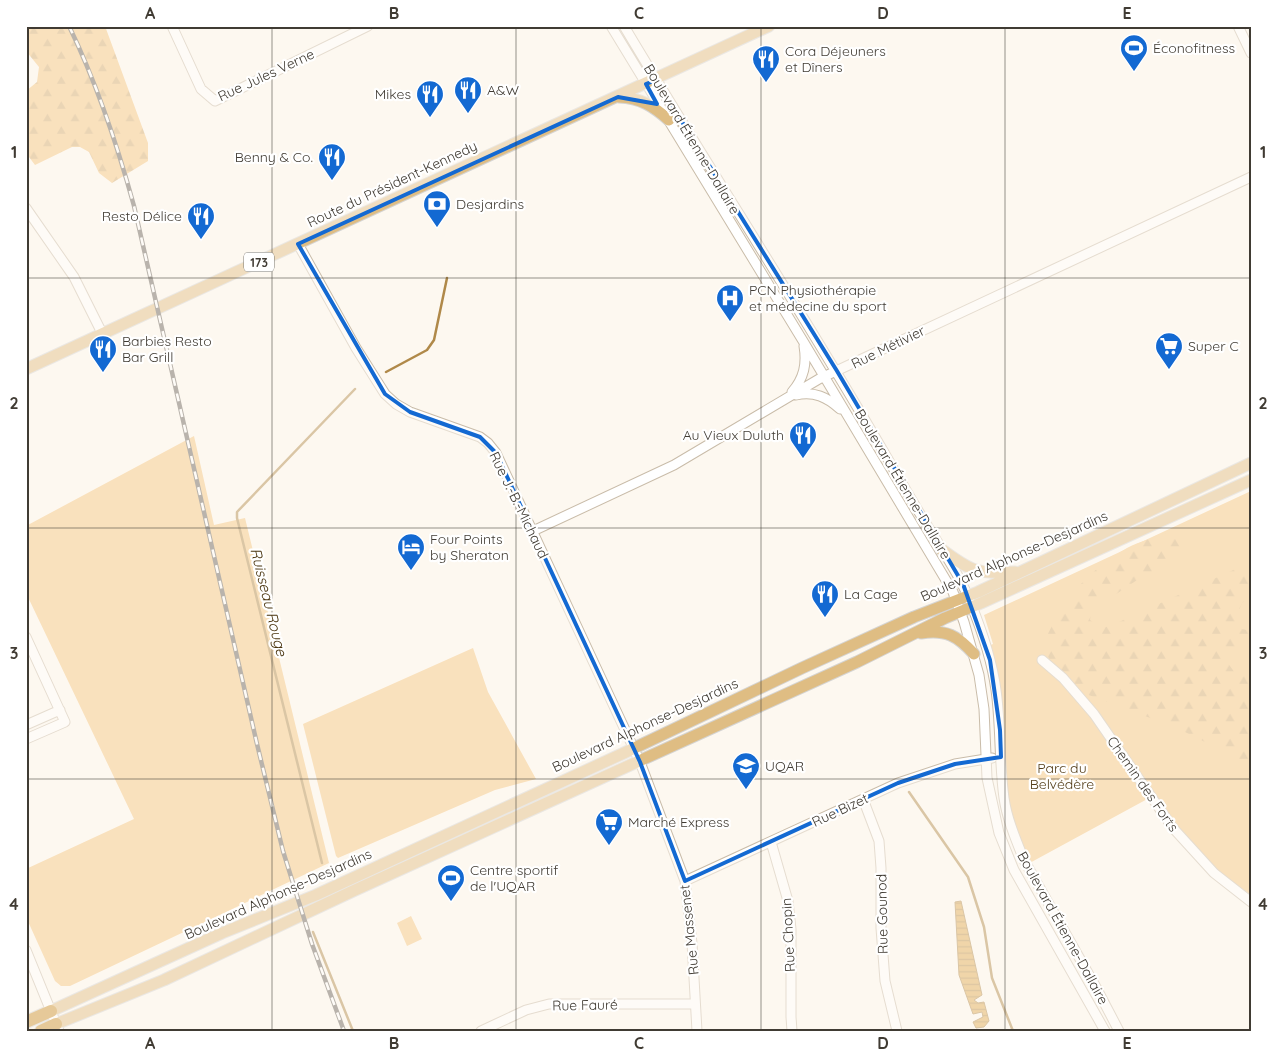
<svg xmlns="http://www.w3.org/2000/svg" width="1277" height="1057" font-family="Quicksand,sans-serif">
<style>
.green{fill:#f4c57e}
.forest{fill:url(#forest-firs)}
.water{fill:url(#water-rules);stroke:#b08949}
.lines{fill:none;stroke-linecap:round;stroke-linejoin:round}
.stream{stroke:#b08949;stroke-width:2.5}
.minor-casing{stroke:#c9bca9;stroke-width:11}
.major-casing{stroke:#d5d4d2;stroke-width:13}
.highway-casing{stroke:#d5d4d2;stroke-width:14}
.minor{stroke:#fff;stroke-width:9}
.major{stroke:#dfbd83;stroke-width:11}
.highway{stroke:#c99130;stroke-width:12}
.rail-casing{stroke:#666159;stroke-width:4.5}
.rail{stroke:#fff;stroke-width:2.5;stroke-dasharray:8;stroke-linecap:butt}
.marked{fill:none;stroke:#1369d2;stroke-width:4;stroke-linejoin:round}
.grid{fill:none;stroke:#403b33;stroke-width:1;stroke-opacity:0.55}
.labels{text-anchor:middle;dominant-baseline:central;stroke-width:4.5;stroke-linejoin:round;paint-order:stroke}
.shield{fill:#fff;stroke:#797670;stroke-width:1}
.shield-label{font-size:12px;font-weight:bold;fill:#403b33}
.poi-label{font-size:14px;fill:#403b33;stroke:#fff;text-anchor:start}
.street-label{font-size:14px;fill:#403b33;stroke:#fff}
.park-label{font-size:14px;fill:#543e19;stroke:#fff}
.water-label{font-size:15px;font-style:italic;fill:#4a340e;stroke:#fff}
.neatline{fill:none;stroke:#403b33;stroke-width:2}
.grid-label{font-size:16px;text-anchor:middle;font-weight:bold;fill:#403b33}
</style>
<defs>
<pattern id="forest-firs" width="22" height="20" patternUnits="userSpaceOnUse" patternTransform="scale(1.25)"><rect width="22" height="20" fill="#f4c57e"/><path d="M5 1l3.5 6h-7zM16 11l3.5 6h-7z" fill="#d2aa6d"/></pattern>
<pattern id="water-rules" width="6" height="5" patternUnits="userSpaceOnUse" patternTransform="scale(1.25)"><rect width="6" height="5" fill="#e0ab53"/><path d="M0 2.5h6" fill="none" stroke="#b78c45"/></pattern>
</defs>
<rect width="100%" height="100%" fill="#fdf8f0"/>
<path class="green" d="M194,436L214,525L245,518L329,863L70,986H61L55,981L26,917V869L134,819L26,593V526Z
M1251,491V895L1217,871L1151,797L1026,865L1007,814L986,647L993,644L984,615Z
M473,648L488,692L536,779L495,790L338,858L336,856L303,724Z
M411,916L422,939L407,946L397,923Z"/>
<path class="forest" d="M26,26H105L148,143V161L112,183L99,173L89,152L80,147H72L35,165L26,153V91L37,82L39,67L26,51Z
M1171,532L1180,547L1172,564L1143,576L1091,611L1090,620L1098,626L1108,627L1251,562V596L1242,603L1236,618L1242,629L1251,631V644H1241L1222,655L1235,673L1251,678V770L1233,756L1177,728L1078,691L1053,667L1043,645C1063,599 1084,574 1127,548C1140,541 1157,537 1171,532Z"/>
<path class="water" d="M961,901L982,995L974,1000L978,1003L984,1002L989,1021L984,1027L976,1028L973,1022L983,1017L982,1012L973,1014L959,975L955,902Z"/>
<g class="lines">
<path class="stream" d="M386,372L427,350L434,340L447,278
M909,792L968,877L984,927L992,978L1013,1031
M322,863L237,518V512L355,389
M313,932L353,1031"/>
<g class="minor-casing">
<path id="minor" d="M172,26L201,89L215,101L368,26
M611,26L803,341L953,592L964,622L979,675L984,709L987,778L999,833L1014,870L1105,1031
M624,26C711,172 804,314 889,461C904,487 919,513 935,538C948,559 962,580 971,604C982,631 992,661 996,690C1001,726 999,762 1004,798C1007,819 1016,840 1024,860L1097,989L1119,1031
M1238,26L1251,53
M26,208L74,277L102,333
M298,244L356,348L385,394L396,404L410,412L480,437L488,443L496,453L640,762L685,881L692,943L697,1031
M792,392C804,378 807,364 804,346
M796,395C814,391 827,397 840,409
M533,531L674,465L819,379L1251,177
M26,637L65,722L26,739
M1042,660L1063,678L1094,714L1173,828L1214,873L1251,902
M26,725L60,710
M863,799L879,841L881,868V928L885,981L897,1031
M771,842L788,901L791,929V1017L792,1031
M685,881L898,783L955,764L992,758
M26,950L59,1031
M481,1031L526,1010L549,1004H695"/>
</g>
<g class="major-casing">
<path id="major" d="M619,97C641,98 653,106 669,120
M26,369L769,26
M941,549C973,573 976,573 1015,572
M921,633C946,629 958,636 974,654
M51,1011L222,933L316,895L624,753L802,668L914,617L978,592L1251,463
M56,1024L164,980L353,891L857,662L945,618L981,603L1251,480"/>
</g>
<g class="highway-casing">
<path id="highway" d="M26,1022L51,1011
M41,1031L56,1024"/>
</g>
<use href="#minor" class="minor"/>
<use href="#major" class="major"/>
<use href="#highway" class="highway"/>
<g class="rail-casing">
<path id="rail" d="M69,26C97,84 117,144 134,206L257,744L283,851L312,944L344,1031"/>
</g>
<use href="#rail" class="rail"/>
</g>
<path d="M0 0H1277V1057H0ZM656,80L837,371L963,584L990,660L1000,730L1001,757L955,764L898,783L685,881L640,762L496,453L480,437L410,412L385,394L298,244L618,97L657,104L646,84Z" fill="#fdf8f0" fill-opacity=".55" fill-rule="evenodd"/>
<path class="marked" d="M656,80L837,371L963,584L990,660L1000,730L1001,757L955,764L898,783L685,881L640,762L496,453L480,437L410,412L385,394L298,244L618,97L657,104L646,84Z"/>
<path class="grid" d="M272,26V1031M516,26V1031M761,26V1031M1005,26V1031M26,278H1251M26,528H1251M26,779H1251"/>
<defs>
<g id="stadium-pin" transform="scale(1.4375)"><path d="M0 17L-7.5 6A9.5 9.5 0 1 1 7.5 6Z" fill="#1369d2" stroke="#fff"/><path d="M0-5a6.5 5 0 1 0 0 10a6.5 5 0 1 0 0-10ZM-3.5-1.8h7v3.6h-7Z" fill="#fff"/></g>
<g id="restaurant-pin" transform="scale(1.4375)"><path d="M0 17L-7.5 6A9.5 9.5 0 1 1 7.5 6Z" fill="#1369d2" stroke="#fff"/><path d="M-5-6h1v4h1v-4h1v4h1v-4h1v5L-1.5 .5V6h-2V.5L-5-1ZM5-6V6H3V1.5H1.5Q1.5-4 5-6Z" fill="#fff"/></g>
<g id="bank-pin" transform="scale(1.4375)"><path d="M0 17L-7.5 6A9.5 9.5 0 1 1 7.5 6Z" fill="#1369d2" stroke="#fff"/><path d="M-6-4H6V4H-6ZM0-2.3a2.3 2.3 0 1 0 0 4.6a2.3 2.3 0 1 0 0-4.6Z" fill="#fff"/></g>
<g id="hospital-pin" transform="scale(1.4375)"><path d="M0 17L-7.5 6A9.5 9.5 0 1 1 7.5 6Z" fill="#1369d2" stroke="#fff"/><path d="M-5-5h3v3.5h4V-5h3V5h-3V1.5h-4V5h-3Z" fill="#fff"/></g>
<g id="supermarket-pin" transform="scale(1.4375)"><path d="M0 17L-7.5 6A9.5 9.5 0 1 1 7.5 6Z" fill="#1369d2" stroke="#fff"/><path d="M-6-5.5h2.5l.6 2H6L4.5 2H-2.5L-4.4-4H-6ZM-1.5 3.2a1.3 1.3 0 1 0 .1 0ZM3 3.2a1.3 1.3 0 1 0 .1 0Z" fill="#fff"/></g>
<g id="hotel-pin" transform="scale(1.4375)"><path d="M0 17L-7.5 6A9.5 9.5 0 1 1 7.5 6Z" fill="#1369d2" stroke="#fff"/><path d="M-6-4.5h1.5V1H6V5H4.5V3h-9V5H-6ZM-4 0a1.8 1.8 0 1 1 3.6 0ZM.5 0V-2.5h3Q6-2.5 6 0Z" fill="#fff"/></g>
<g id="university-pin" transform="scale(1.4375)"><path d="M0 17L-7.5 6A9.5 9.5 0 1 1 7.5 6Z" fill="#1369d2" stroke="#fff"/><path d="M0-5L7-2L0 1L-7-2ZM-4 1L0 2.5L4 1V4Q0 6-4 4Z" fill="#fff"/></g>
</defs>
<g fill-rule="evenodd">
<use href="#stadium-pin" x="1134" y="48"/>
<use href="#restaurant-pin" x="766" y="59"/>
<use href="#restaurant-pin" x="468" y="90"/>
<use href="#restaurant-pin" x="430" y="94"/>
<use href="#restaurant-pin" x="332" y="157"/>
<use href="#bank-pin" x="437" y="204"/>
<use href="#restaurant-pin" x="201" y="216"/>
<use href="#hospital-pin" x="730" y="298"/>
<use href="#supermarket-pin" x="1169" y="346"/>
<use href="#restaurant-pin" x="103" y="349"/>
<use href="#restaurant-pin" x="803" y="435"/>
<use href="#hotel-pin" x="411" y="547"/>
<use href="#restaurant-pin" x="825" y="594"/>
<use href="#university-pin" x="746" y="766"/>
<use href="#supermarket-pin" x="609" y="822"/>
<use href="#stadium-pin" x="451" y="878"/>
</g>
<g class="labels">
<rect class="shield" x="244" y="252.5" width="30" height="19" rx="4"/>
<g class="shield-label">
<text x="259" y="262">173</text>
</g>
<g class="poi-label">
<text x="1153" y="48">Éconofitness</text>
<text x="785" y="51">Cora Déjeuners<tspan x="785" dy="16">et Dîners</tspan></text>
<text x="487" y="90">A&amp;W</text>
<text x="411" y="94" text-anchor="end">Mikes</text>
<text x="313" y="157" text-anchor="end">Benny &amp; Co.</text>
<text x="456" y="204">Desjardins</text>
<text x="182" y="216" text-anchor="end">Resto Délice</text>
<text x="749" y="290">PCN Physiothérapie<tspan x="749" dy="16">et médecine du sport</tspan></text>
<text x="122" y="341">Barbies Resto<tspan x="122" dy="16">Bar Grill</tspan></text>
<text x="1188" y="346">Super C</text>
<text x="784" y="435" text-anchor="end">Au Vieux Duluth</text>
<text x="430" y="539">Four Points<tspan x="430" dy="16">by Sheraton</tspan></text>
<text x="844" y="594">La Cage</text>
<text x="765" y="766">UQAR</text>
<text x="628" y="822">Marché Express</text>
<text x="470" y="870">Centre sportif<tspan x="470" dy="16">de l'UQAR</tspan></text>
</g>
<g class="street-label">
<text transform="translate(266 75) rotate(-25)">Rue Jules Verne</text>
<text transform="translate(692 139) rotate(59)">Boulevard Étienne-Dallaire</text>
<text transform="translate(392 184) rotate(-25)">Route du Président-Kennedy</text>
<text transform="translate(888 347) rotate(-26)">Rue Métivier</text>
<text transform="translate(903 484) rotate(59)">Boulevard Étienne-Dallaire</text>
<text transform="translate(519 505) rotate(64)">Rue J.-B.-Michaud</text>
<text transform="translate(1014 556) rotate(-24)">Boulevard Alphonse-Desjardins</text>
<text transform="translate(645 725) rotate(-25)">Boulevard Alphonse-Desjardins</text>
<text transform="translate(1143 784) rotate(55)">Chemin des Forts</text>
<text transform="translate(840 810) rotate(-25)">Rue Bizet</text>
<text transform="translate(278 894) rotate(-24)">Boulevard Alphonse-Desjardins</text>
<text transform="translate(882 914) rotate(-91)">Rue Gounod</text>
<text transform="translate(1063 928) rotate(61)">Boulevard Étienne-Dallaire</text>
<text transform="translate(689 930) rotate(-96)">Rue Massenet</text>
<text transform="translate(788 935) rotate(-93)">Rue Chopin</text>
<text transform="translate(585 1005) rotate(-1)">Rue Fauré</text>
</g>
<g class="park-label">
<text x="1062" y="768">Parc du<tspan x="1062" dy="16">Belvédère</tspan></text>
</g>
<g class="water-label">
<text transform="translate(269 602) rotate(76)">Ruisseau Rouge</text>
</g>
</g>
<rect width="1277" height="1057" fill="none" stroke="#ffffff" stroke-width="55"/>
<rect x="28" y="28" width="1222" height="1002" class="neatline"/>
<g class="grid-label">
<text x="150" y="19">A</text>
<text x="394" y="19">B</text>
<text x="639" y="19">C</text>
<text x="883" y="19">D</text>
<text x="1127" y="19">E</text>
<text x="14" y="158">1</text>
<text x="1263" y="158">1</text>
<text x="14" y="409">2</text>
<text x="1263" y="409">2</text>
<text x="14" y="659">3</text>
<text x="1263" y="659">3</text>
<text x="14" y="910">4</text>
<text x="1263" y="910">4</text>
<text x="150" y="1049">A</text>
<text x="394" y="1049">B</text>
<text x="639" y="1049">C</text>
<text x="883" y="1049">D</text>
<text x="1127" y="1049">E</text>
</g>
</svg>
